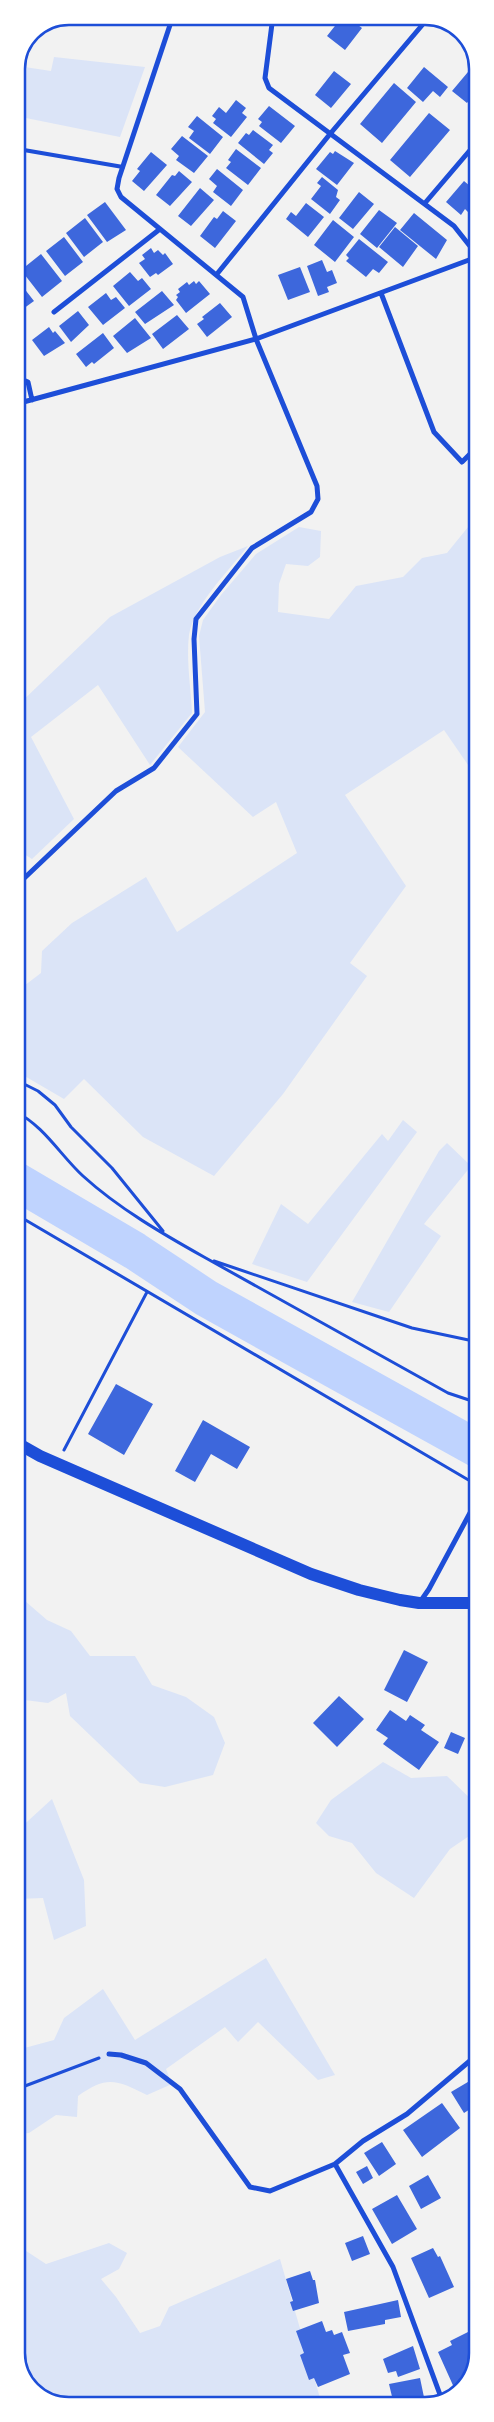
<svg xmlns="http://www.w3.org/2000/svg" width="494" height="2422" font-family="Inter,sans-serif">
<style>
.green{fill:#dbe4f7}
.lines{fill:none;stroke-linecap:round;stroke-linejoin:round}
.river{stroke:#bfd3fe;stroke-width:38}
.building{fill:#3d67dc}
.path{stroke:#1d4ed8;stroke-width:3}
.service{stroke:#1d4ed8;stroke-width:4}
.minor{stroke:#1d4ed8;stroke-width:5}
.primary{stroke:#1d4ed8;stroke-width:12}
.rim{fill:none;stroke:#1d4ed8;stroke-width:2.5}
</style>
<rect width="100%" height="100%" fill="#f2f2f2"/>
<path class="green" d="M54,57L145,67L120,137L16,116L18,66L51,71Z
M477,516V778L444,730L345,795L406,886L350,963L367,976L283,1094L214,1176L143,1137L84,1079L64,1099L16,1071V992L41,973L42,951L72,923L146,877L177,932L297,853L276,802L253,817L178,747L205,712L199,636L203,620L221,595L256,554L299,527L321,531L320,557L308,566L286,564L279,584L278,612L329,619L356,586L403,577L422,558L447,553Z
M248,546C229,571 194,604 189,635C186,660 191,688 192,713L150,765L98,685L31,737L74,819L32,859L16,849V707L110,617L220,557Z
M403,1120L417,1132L307,1282L252,1264L281,1204L308,1224L382,1134L388,1141Z
M447,1143L471,1166L424,1224L441,1236L389,1312L352,1302L439,1151Z
M17,1594L47,1620L71,1631L90,1656H135L152,1685L186,1697L214,1717L225,1743L213,1775L165,1787L140,1783L70,1716L66,1693L48,1703L17,1699Z
M383,1762L411,1778L447,1776L478,1806V1830L450,1849L414,1898L376,1873L352,1843L329,1836L316,1823L331,1800Z
M52,1799L84,1880L86,1926L54,1940L43,1898L17,1899V1831Z
M266,1958L335,2075L318,2080L258,2022L238,2042L225,2027L166,2069L172,2084L147,2095C117,2080 107,2075 78,2096L77,2117L56,2115L29,2133L17,2134V2050L54,2040L64,2018L103,1989L135,2040Z
M109,2243L127,2253L119,2269L101,2279L116,2297L140,2333L160,2326L169,2307L280,2259L322,2405H63L32,2390L17,2360V2245L46,2264Z"/>
<g class="lines">
<path class="river" d="M16,1181L135,1251L206,1298L478,1449"/>
</g>
<path class="building" d="M85,16H107L106,20Z
M342,17H347L362,28L345,50L327,36Z
M473,66L477,70V105L470,99L467,103L452,91Z
M424,67L448,87L440,97L433,91L423,102L407,88Z
M334,71L351,84L331,108L315,95Z
M394,83L416,102L382,143L360,124Z
M236,100L246,108L242,113L247,117L231,137L213,123L216,119L212,116L219,107L226,113Z
M269,106L295,126L281,143L259,126L262,122L258,119Z
M429,113L450,130L410,177L390,160Z
M197,116L223,137L210,154L189,138L194,131L188,127Z
M253,130L273,145L269,150L273,153L264,164L238,143L246,133L249,135Z
M182,136L208,156L194,173L176,160L179,156L171,149Z
M236,149L261,168L248,185L226,168L231,162L228,160Z
M335,151L354,163L337,185L316,169L330,152L333,154Z
M151,152L167,165L144,191L132,181L140,171L137,169Z
M217,169L243,190L231,206L213,192L217,186L209,179Z
M179,171L192,182L170,206L156,195L172,175L175,176Z
M322,177L338,190L336,197L340,200L330,214L311,199L321,186L317,183Z
M464,181L477,192V203L468,212L465,209L461,215L446,202Z
M200,188L214,200L191,226L178,216Z
M359,192L374,204L353,229L339,218Z
M105,202L126,230L107,242L87,215Z
M306,203L324,217L308,237L286,219L291,212L296,216Z
M379,210L397,223L377,248L360,234Z
M223,211L236,221L215,248L200,236L214,217L217,219Z
M414,213L447,240L436,259L400,230Z
M85,218L103,242L84,257L66,233Z
M333,220L354,237L335,262L314,245Z
M477,224V234L472,230Z
M395,227L418,246L403,267L379,247Z
M64,237L83,262L65,276L46,251Z
M359,239L388,262L379,273L373,269L366,277L346,261L349,258L346,255Z
M151,248L154,253L158,250L163,255L165,253L173,264L158,275L156,273L150,277L139,263L145,259L142,255Z
M41,254L62,281L42,297L21,270Z
M322,260L327,272L332,270L337,283L327,287L329,292L318,296L307,266Z
M300,267L310,292L288,300L278,275Z
M130,272L138,281L142,278L151,289L129,306L113,286Z
M16,278L34,301L16,314Z
M194,281L196,284L199,281L210,294L186,313L176,300L178,297L176,295L180,292L178,289L187,282L189,285Z
M162,291L174,305L145,324L135,312Z
M106,293L111,300L116,297L125,308L103,325L88,307Z
M220,303L232,317L207,337L197,324L204,319L202,317Z
M78,311L89,325L71,342L59,326Z
M177,315L189,329L163,349L152,334Z
M135,318L151,338L127,353L113,336Z
M49,327L53,333L55,331L65,343L44,356L32,340Z
M103,333L114,348L94,364L92,362L86,367L76,354Z
M116,1384L153,1404L124,1455L88,1434Z
M203,1420L250,1447L237,1469L211,1454L195,1482L175,1471Z
M404,1650L428,1662L407,1702L384,1690Z
M339,1696L364,1719L337,1747L313,1723Z
M390,1710L406,1721L410,1715L425,1725L421,1730L439,1742L419,1770L383,1744L388,1738L376,1730Z
M451,1732L465,1738L458,1754L444,1748Z
M478,2076V2104L464,2113L451,2092Z
M442,2103L460,2128L422,2157L403,2130Z
M382,2142L396,2164L379,2176L364,2153Z
M367,2166L373,2178L363,2184L356,2172Z
M428,2175L441,2198L421,2209L409,2186Z
M397,2195L417,2229L392,2244L372,2209Z
M363,2236L370,2254L352,2261L345,2243Z
M433,2248L438,2257L440,2256L454,2287L429,2298L411,2258Z
M310,2271L313,2280H315L319,2303L293,2311L290,2302L293,2301L286,2279Z
M398,2300L401,2317L385,2320V2324L348,2331L344,2312Z
M322,2321L326,2332L332,2330L334,2335L342,2332L350,2353L343,2355L350,2374L318,2387L314,2378L309,2380L300,2355L304,2353L296,2331Z
M468,2332L475,2346L478,2345V2353L465,2387L456,2392L438,2352L452,2345L450,2341Z
M413,2346L420,2369L398,2377L396,2371L388,2373L383,2359Z
M420,2378L425,2402L394,2405L389,2384Z"/>
<g class="lines">
<path class="path" d="M16,1080L38,1091L55,1105L71,1127L112,1168L163,1231
M16,1112C44,1126 61,1156 83,1176C118,1208 163,1234 204,1257L448,1393L478,1403
M17,1215L477,1485
M214,1261L412,1328L478,1342
M64,1450L147,1292
M17,2089L99,2058"/>
<path class="service" d="M18,149L123,167"/>
<path class="minor" d="M273,16L265,78L269,88L454,226L477,255
M272,19C289,21 310,28 324,17
M425,203L477,142
M217,274L330,134L429,17
M381,293L434,432L462,462L477,447
M54,312L160,229
M16,377L28,382L32,400
M16,404L256,339L477,257
M16,886L116,791L154,768L197,714L194,639L196,619L252,548L311,512L318,499L317,486L256,339L243,297L121,197L117,189L119,178L173,16
M420,1602L429,1589L478,1498
M478,1728V1739
M109,2054L121,2055L146,2063L180,2089L250,2187L270,2191L335,2164
M442,2400L393,2267L335,2164L363,2141L407,2114L478,2054"/>
<path class="primary" d="M17,1443L40,1456L311,1574L359,1590L400,1600L419,1603H478"/>
</g>
<path d="M0 0H494V2422H0ZM69 25H425A44 44 0 0 1 469 69V2353A44 44 0 0 1 425 2397H69A44 44 0 0 1 25 2353V69A44 44 0 0 1 69 25Z" fill="#fff" fill-rule="evenodd"/>
<path class="rim" d="M69 25H425A44 44 0 0 1 469 69V2353A44 44 0 0 1 425 2397H69A44 44 0 0 1 25 2353V69A44 44 0 0 1 69 25Z"/>
</svg>
